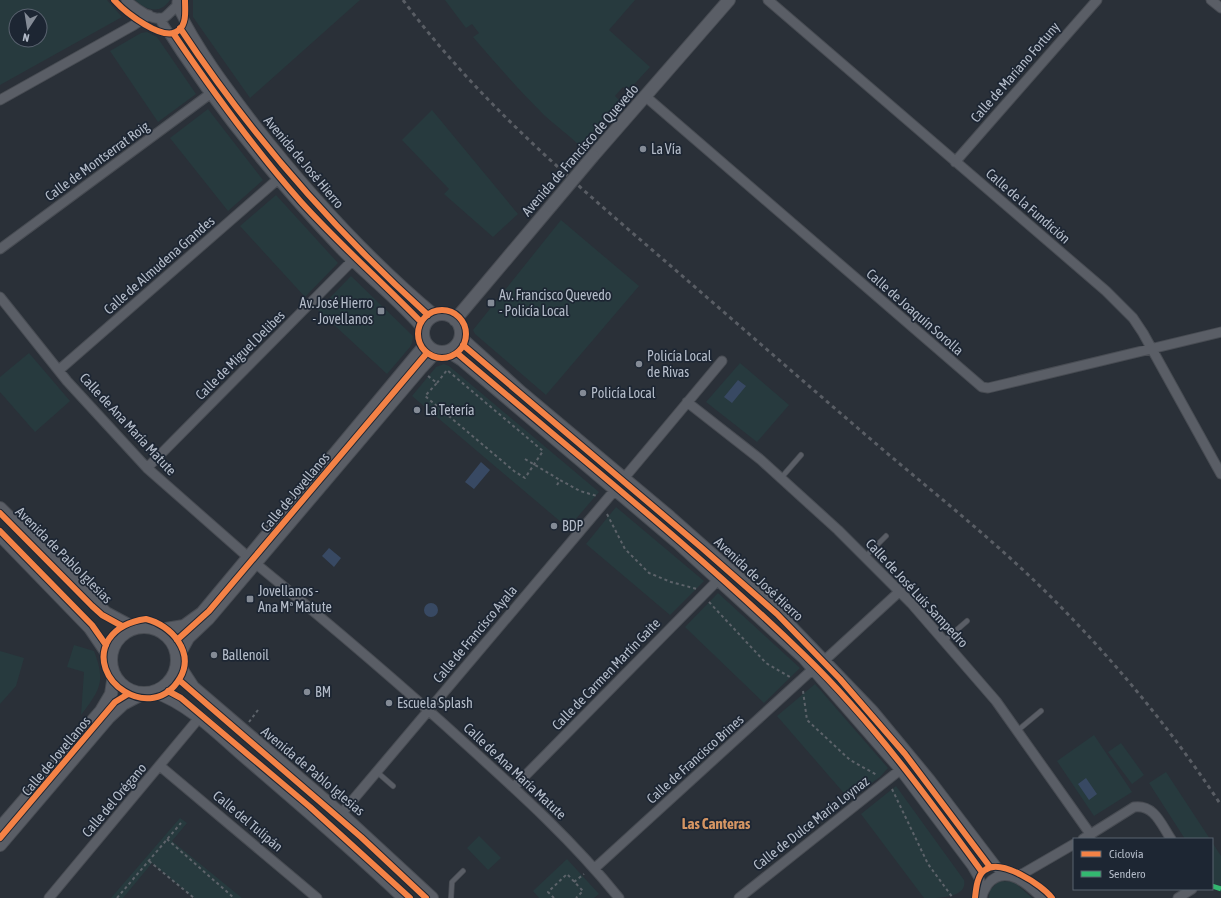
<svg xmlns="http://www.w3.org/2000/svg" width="1221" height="898" font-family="'Asap Condensed',sans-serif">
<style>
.green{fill:#273a3e;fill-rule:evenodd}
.water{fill:#384963}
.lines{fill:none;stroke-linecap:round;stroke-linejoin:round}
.service-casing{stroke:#484c53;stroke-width:6}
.minor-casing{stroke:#484c53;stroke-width:11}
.tertiary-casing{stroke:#484c53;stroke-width:14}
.path{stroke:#5d636a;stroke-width:2;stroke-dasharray:3 3;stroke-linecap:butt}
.service{stroke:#5a5e66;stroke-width:4.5}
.minor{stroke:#5a5e66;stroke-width:9}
.tertiary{stroke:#5a5e66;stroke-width:12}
.rail{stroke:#595d64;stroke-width:3;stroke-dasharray:4 4;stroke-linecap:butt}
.tertiary-bridge-casing{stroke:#484c53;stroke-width:14;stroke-linecap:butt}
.tertiary-bridge{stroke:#5a5e66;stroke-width:12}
.quiet{stroke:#33b770;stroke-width:5;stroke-dasharray:10 5;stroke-linecap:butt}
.cycleway-casing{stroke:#1d2633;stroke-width:8}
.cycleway{stroke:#f48246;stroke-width:6}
.poi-dot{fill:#848b96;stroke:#1d2633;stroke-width:1.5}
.labels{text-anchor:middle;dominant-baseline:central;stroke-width:3.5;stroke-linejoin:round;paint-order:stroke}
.street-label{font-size:14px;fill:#b4bcc9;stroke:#1d2633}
.poi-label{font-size:14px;fill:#b4bcc9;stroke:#1d2633;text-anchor:start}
.neighbourhood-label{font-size:15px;font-weight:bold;fill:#d59563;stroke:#1d2633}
</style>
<rect width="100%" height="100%" fill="#2a3038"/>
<path class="green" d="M0,0H107L122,17L0,85ZM16,16H40V40H16Z
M135,0H170C160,15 146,10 135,0Z
M193,0H360L250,98L193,17Z
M445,0H635L609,30L650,67L628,91L623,87L615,96L620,101L581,147C569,135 556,126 544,115C519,90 496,64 473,37L479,33L472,24L466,28Z
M147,32L157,37L196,94L158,122L110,51L141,33Z
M208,109L263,180L228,211L170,138Z
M432,110L518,214L493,237L444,194L449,189L402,140Z
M276,195L338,263L305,297L240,226Z
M561,220L639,286L546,395L475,334L473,330Z
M351,276L413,336L412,343L410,347L387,374L318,310Z
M29,353L70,401L35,432L0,392V377Z
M740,363L789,405L757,442L706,402Z
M444,364L449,366L599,492L568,528L412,396L436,367Z
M616,507L704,581L670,615L586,544Z
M718,593L800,668L764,703L685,627Z
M74,645L94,651C106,682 100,690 81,715L84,672L67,667Z
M0,651L24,658L16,686L0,704Z
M815,684L888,768L880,777L849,799L777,716Z
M1094,735L1132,792L1094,816L1057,761Z
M1121,743L1144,775L1132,784L1108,752Z
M1166,772L1210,839H1185L1149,783Z
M896,786L964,880C968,898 938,898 924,898L861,814Z
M180,818L187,823L172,841L242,898H194L152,863L123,898H111Z
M479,836L501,858L488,870L467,848Z
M1212,842L1221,856V893L1212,881Z
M567,859L599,894L594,898H539L533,891Z
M999,881L1014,882L1032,898H989L990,890Z"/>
<path class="water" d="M738,380L746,386L732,403L724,397Z
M481,462L490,470L474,489L465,482Z
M329,548L341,558L334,567L322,556Z
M424 610a7 7 0 1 1 14 0a7 7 0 1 1-14 0Z
M1086,778L1097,794L1089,800L1078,784Z"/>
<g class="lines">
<g class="service-casing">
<path id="service" d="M781,478L801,455
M865,557L886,536
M944,641L967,621
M1017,731L1041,711
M377,772L393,786
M451,898L452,882L463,871"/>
</g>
<g class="minor-casing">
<path id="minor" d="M126,0C134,7 154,23 165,17C169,14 173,9 177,6V2
M768,0L1106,291L1133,318L1143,333L1221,474
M1211,0L1221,8
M177,6C198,49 226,86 255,124C309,193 369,259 436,315
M159,18C211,102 273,178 340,249C367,277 399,301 423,330
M645,96L982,387L988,388L1221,332
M0,100L134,25L149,15
M955,162L1097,0
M0,249L210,94
M0,297L67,381L147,468L248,557
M461,336L523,392L671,516L776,609L873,710L930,779L1003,875
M447,352L461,361L676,543L803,659L900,770L972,866L979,878L983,891
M59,370L277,180
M687,402L761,460L838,530L911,603L996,701L1091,835
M147,468L352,261
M625,477L722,361
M255,563C327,622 399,683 468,746C521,794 574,842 619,898
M826,659L900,591
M160,766L317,898
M514,787L718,580
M341,814L614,491
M1083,839L1134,807C1154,804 1161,824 1171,839
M595,868L813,669
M1014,877L1024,873L1074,844
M49,898L199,718
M739,898L900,770
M982,898C982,892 985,889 988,884C1005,863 1029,885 1042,898
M1178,898L1192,889"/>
</g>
<g class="tertiary-casing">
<path id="tertiary" d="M593,156L729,0
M423 333a19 19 0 1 1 38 0a19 19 0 1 1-38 0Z
M455,320L551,206
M0,508L106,613L134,628
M0,535L90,628L111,659
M111 660a33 33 0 1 1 66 0a33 33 0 1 1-66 0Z
M160,630L184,626L202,613L426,344
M178,656L188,638L208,619L420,369L432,356L441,352
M178,664L193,687L341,814L432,898
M155,692C192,705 222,738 252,763C303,807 355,851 404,898
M0,828L101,711L111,694L114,675
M0,845L109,717L123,704L142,694"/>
</g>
<path class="path" d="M428,376L437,383L425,396L514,471L525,478L543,451L447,370L437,383
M525,459L560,480
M557,485L560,480L580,491L597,496
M607,514L625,549L649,573L671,582L697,589
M709,602L766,663L790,677
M803,691L807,720L850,760L877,775
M249,722L258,710
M892,789L928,864L953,898
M167,839L234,898
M149,861L194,898
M574,882L584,874
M117,898L181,823
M554,898L548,892L567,874L583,891L576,898"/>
<use href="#service" class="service"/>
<use href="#minor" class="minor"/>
<use href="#tertiary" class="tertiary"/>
<path class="rail" d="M403,0C477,100 571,180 665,261C739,325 813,390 888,454C945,502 1004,549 1057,603C1118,665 1173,732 1221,805"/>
<g class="tertiary-bridge-casing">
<path id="tertiary-bridge" d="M551,206L593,156"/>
</g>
<use href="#tertiary-bridge" class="tertiary-bridge"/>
<path class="quiet" d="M1212,886L1221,889"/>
<g class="cycleway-casing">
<path id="cycleway" d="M114,0C124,11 164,44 179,30C187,23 185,10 185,0
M180,28C250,134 334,230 428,315
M173,33C213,92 254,149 301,202C339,244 382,282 421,322
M418 334a24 24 0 1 1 48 0a24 24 0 1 1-48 0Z
M463,345L702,548L777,614L840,679L905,754L990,867
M457,353C574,453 695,549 805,656C871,720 928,798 982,872
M0,513L92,606L102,615L122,626
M0,531L92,625L106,645
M146,619C171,625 195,652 180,678C152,726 84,679 109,639C118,626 131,621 146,619Z
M177,640L209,611L427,353
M179,680L361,837L426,898
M168,691L181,698L310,807L410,898
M0,838L115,702L128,694
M975,898C976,889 977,875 985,870C1001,858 1042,885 1052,898"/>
</g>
<use href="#cycleway" class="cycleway"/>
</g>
<g class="poi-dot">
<circle cx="643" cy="149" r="4"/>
<rect x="487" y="299" width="8" height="8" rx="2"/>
<rect x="377" y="307" width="8" height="8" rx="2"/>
<circle cx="639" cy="364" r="4"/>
<circle cx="583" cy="393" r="4"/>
<circle cx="417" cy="410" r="4"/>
<circle cx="554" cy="526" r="4"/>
<rect x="246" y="595" width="8" height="8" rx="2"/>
<circle cx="214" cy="655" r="4"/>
<circle cx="307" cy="692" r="4"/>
<circle cx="389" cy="703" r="4"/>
</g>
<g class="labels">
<g class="street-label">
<text transform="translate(1015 72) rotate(-49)">Calle de Mariano Fortuny</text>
<text transform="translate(580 150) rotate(-49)">Avenida de Francisco de Quevedo</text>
<text transform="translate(97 161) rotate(-36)">Calle de Montserrat Roig</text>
<text transform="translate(304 162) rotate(50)">Avenida de José Hierro</text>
<text transform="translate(1028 206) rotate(41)">Calle de la Fundición</text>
<text transform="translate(159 265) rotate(-41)">Calle de Almudena Grandes</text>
<text transform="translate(915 312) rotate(41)">Calle de Joaquín Sorolla</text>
<text transform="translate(240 355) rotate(-45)">Calle de Miguel Delibes</text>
<text transform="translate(128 424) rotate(47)">Calle de Ana María Matute</text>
<text transform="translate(295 492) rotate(-50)">Calle de Jovellanos</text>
<text transform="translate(64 555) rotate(45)">Avenida de Pablo Iglesias</text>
<text transform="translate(759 579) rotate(43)">Avenida de José Hierro</text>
<text transform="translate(917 593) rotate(47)">Calle de José Luis Sampedro</text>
<text transform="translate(475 634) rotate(-50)">Calle de Francisco Ayala</text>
<text transform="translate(606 674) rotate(-46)">Calle de Carmen Martín Gaite</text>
<text transform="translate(56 756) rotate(-50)">Calle de Jovellanos</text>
<text transform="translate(695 759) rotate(-42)">Calle de Francisco Brines</text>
<text transform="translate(313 771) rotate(40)">Avenida de Pablo Iglesias</text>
<text transform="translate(515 771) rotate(43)">Calle de Ana María Matute</text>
<text transform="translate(114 800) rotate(-50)">Calle del Orégano</text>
<text transform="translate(248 821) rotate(40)">Calle del Tulipán</text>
<text transform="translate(811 823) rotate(-38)">Calle de Dulce María Loynaz</text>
</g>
<g class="poi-label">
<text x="651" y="149">La Vía</text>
<text x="499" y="295">Av. Francisco Quevedo<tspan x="499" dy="16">- Policía Local</tspan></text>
<text x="373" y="303" text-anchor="end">Av. José Hierro<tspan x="373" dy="16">- Jovellanos</tspan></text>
<text x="647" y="356">Policía Local<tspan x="647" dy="16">de Rivas</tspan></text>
<text x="591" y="393">Policía Local</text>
<text x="425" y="410">La Tetería</text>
<text x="562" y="526">BDP</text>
<text x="258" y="591">Jovellanos -<tspan x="258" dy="16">Ana Mª Matute</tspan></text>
<text x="222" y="655">Ballenoil</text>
<text x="315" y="692">BM</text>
<text x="397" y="703">Escuela Splash</text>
</g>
<g class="neighbourhood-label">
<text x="716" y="823">Las Canteras</text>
</g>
</g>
<rect x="1073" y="838" width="140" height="52" fill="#1d2633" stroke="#59626f"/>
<rect x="1081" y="851" width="20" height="6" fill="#f48246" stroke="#59626f"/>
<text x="1109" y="858" font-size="12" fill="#b4bcc9">Ciclovía</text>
<rect x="1081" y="871" width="20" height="6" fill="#33b770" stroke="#59626f"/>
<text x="1109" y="878" font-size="12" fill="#b4bcc9">Sendero</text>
<g transform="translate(28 28) rotate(192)"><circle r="19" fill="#1d2633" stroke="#59626f"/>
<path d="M0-3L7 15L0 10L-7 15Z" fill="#848b96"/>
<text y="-6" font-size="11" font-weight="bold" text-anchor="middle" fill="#b4bcc9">N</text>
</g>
</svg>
